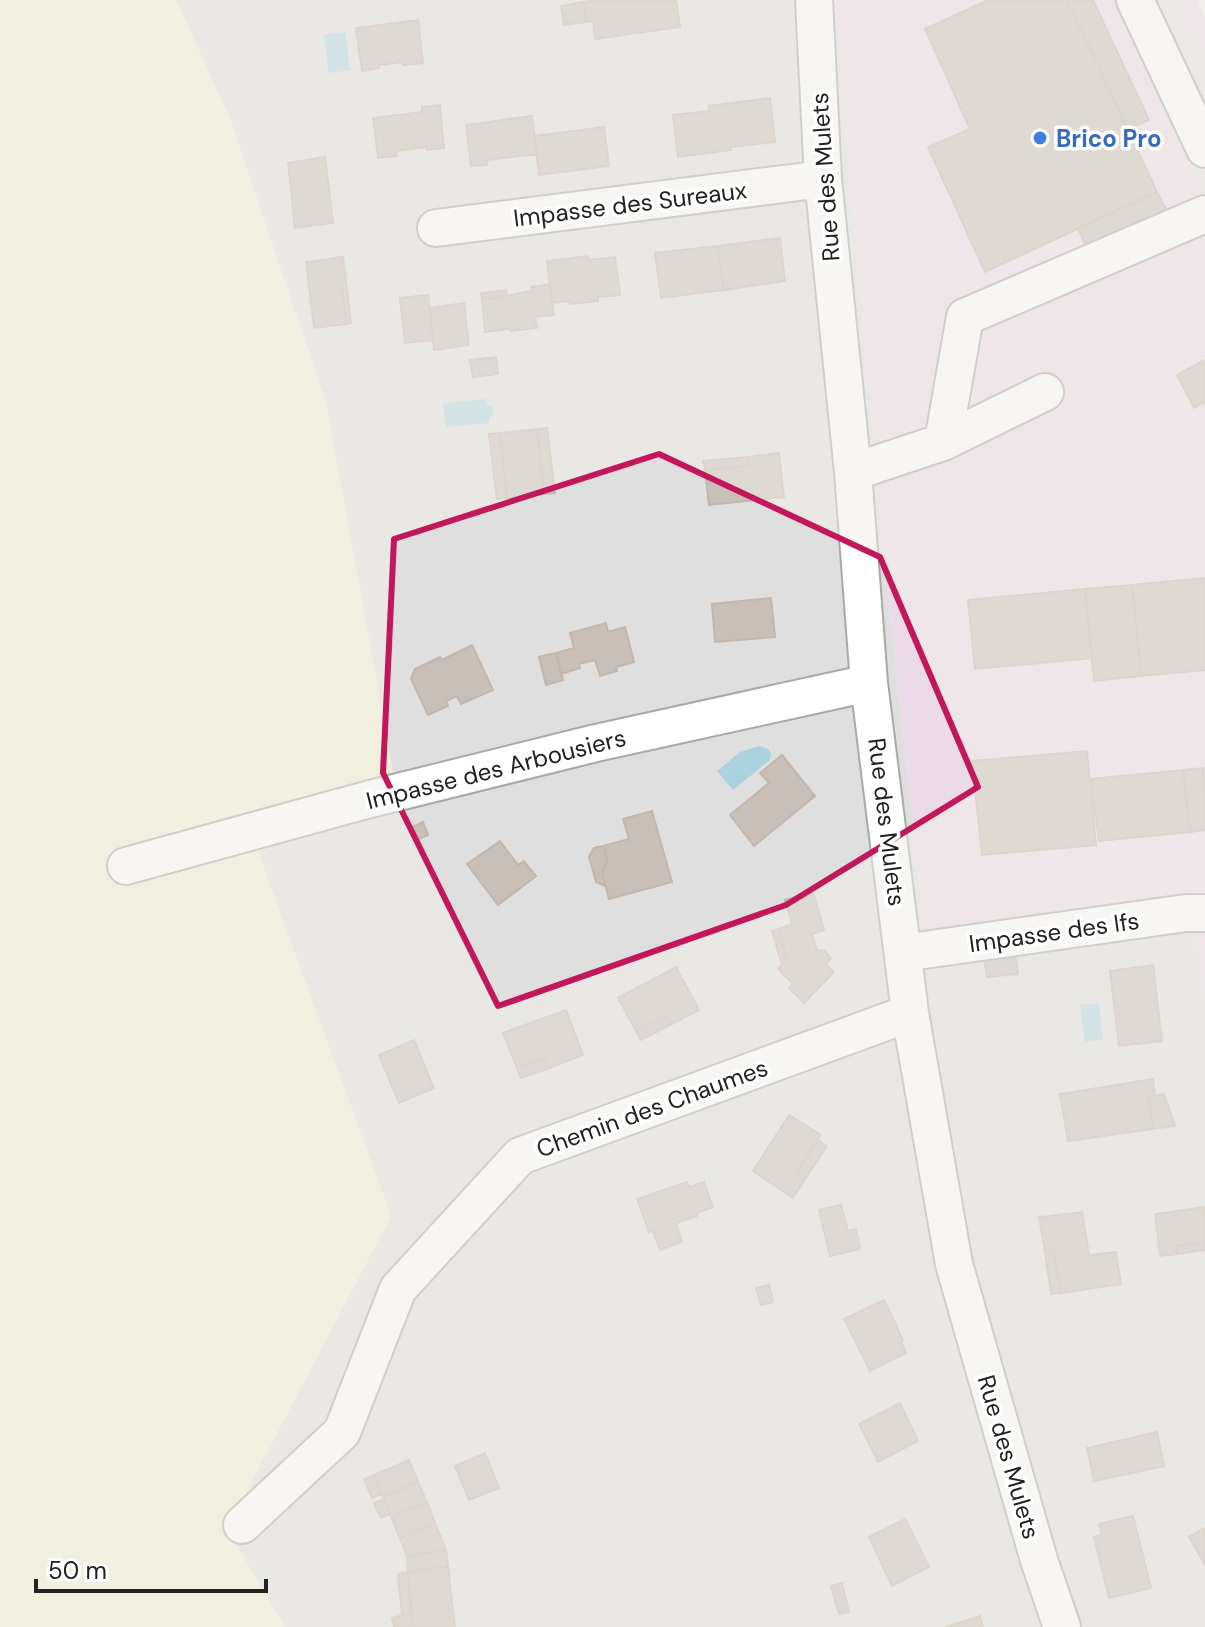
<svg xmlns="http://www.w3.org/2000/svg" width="1205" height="1627" font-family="'DM Sans',sans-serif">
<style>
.residential{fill:#e0dfdf}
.industrial{fill:#ebdbe8}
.farmland{fill:#eef0d5}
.parking{fill:#e2e2e2}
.water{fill:#aad3df}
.building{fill:#c7bfb8;stroke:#c4b6ab;stroke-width:2}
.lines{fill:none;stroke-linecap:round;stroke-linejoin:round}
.minor-casing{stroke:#a9a9a9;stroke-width:40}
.minor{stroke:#fff;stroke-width:36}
.marked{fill:none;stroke:#c2185b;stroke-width:6;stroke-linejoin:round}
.shop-dot{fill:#3f7fe0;stroke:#fff;stroke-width:3}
.labels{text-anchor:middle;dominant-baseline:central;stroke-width:7;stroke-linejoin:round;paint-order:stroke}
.shop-label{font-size:24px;font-weight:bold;fill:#366cbe;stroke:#fff;text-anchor:start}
.street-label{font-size:24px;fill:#222;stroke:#fff}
</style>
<rect width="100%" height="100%" fill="#f2efe9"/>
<path class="residential" d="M176,0H835L883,547L924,926L1194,898L1205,997V1627H285L226,1529L391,1216L254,841L399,804L326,404L231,121Z"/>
<path class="industrial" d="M835,0H1198L1205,16V997L1194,898L924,927L883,547Z"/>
<path class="farmland" d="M0,0H176L231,121L326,404L399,804L254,842L391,1216L227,1529L285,1627H0Z"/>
<path class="parking" d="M1115,0H1178L1205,59V201Z"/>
<path class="water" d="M345,32L350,70L329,73L324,35Z
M487,399V404L494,409L493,415L489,418V423L446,427L443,404Z
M760,746L768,749L771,753L770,760L733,790L717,771L740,752Z
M1099,1003L1103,1039L1085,1042L1080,1005Z"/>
<path class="building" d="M596,0H676L680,27L595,39L593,21L586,22L584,2Z
M988,0H1067L1157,192L985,272L928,147L970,129L925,29Z
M1067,0H1093L1149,120L1128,129Z
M584,2L586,22L564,25L561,6Z
M418,20L423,63L403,65V62L379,65V68L362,71L356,28Z
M770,98L775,142L730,147L731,150L678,157L673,115L709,111V106Z
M440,105L444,148L427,150V147L412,149L396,151L397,156L378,158L373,118L422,112V107Z
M532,116L537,154L487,160V165L471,166L466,125Z
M604,127L609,166L539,175L534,136Z
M325,157L333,223L295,228L288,163Z
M1157,192L1168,213L1088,250L1078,229Z
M780,238L785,281L724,290L717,246Z
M717,246L724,290L661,298L655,253Z
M588,256L589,260L615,257L620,295L598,297V301L570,304L569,301L552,303L547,261Z
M343,257L347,288L342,289L346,324L314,328L306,262Z
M550,284L554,315L535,317L537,328L511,331L510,329L485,332L482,300L532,291L531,287Z
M347,288L351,323L346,324L342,289Z
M506,290L507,297L482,300L481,293Z
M428,295L433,340L405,343L400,298Z
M464,303L469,345L434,350L430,308Z
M496,357L498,374L473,377L470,360Z
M1205,360V402L1194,408L1177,375Z
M547,428L555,493L544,494L537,429Z
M537,429L544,494L507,498L500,433Z
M500,433L507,498L497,499L489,434Z
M779,453L784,497L709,505L705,470L748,466L747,457Z
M747,457L748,466L705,470L703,461Z
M1205,578V670L1141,676L1132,585Z
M1132,585L1141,676L1094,681L1085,589Z
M1085,589L1092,658L975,669L968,600Z
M771,598L775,637L715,642L712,604Z
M606,623L608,632L625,627L634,662L616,667L617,671L600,676L595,660L579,664L580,668L561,674L556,653L574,648L570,633Z
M472,645L493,690L461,704L457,696L446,701L448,706L428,715L411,679L415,669L440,657L442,660Z
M556,653L563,680L546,685L539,657Z
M1087,751L1096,845L982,855L972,761Z
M782,755L815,796L754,846L730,815L769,783L760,773Z
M1203,768L1205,788V830L1190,832L1183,770Z
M1183,770L1190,832L1099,841L1091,779Z
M652,811L672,882L609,899L602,873L607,862L603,846L629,839L623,819Z
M423,822L428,835L417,840L412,827Z
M500,841L518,865L524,861L536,876L498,905L467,864Z
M603,846L607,862L602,873L605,886L596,882L589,857L594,848Z
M813,892L824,930L812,934L817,950L825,951L831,958L826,964L834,972L804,1003L789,988L793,984L778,969L787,959L778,929L792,924L785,900Z
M778,929L787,959L782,965L772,931Z
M1015,954L1018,974L987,977L984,958Z
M1153,965L1162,1041L1119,1046L1110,971Z
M676,967L699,1010L672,1024L667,1016L636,1031L618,998Z
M566,1010L583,1055L547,1069L543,1058L517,1068L503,1033Z
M667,1016L672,1024L641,1040L636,1031Z
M414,1040L434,1088L399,1103L379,1055Z
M543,1058L547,1069L521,1078L517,1068Z
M1153,1079L1155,1095L1148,1097L1153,1129L1068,1141L1060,1094Z
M1164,1094L1175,1126L1153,1129L1148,1097Z
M789,1115L821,1135L796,1174L804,1181L793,1198L753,1171Z
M818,1140L827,1146L804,1181L796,1174Z
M687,1182L689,1187L704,1182L713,1207L697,1213V1216L676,1223L682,1242L660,1250L653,1231L649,1232L637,1199Z
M841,1205L848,1231L856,1229L860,1249L830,1256L819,1210Z
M1205,1207V1243L1176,1246L1177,1254L1160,1256L1155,1214Z
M1082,1212L1089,1255L1116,1252L1121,1284L1061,1293L1053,1250L1045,1252L1039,1217Z
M1205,1243V1250L1177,1254L1176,1246Z
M1053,1250L1061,1293L1051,1294L1045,1252Z
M769,1285L773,1302L761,1305L756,1288Z
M884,1300L903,1340L901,1341L906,1353L870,1371L844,1319Z
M900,1403L918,1441L878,1462L859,1424Z
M1157,1432L1164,1466L1094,1481L1087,1448Z
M485,1453L499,1488L469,1500L455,1466Z
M409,1460L418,1482L383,1497L374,1475Z
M374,1475L382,1494L372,1498L364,1479Z
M418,1482L427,1502L391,1517L383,1497Z
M384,1499L390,1514L381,1518L374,1503Z
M427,1502L435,1523L400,1538L391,1517Z
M1133,1516L1151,1588L1109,1598L1094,1537L1102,1535L1099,1524Z
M905,1519L929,1567L892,1586L869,1537Z
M435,1523L446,1550L407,1556L400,1538Z
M1205,1528V1565L1189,1537Z
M446,1550L448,1566L408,1572L407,1556Z
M448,1566L455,1627H411H413L408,1572Z
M408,1572L411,1613L402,1616L398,1574Z
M842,1583L849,1612L839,1614L831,1586Z
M411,1613L413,1627H394L392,1618Z
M980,1616L983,1627H945Z"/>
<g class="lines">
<g class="minor-casing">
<path id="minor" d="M814,0L823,179L853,472L869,683L910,1013L954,1264L1039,1560L1062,1627
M1135,0L1205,149
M436,228L823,179
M943,442L965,317L1205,214
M853,472L943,442L1045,392
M126,866L370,799L596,743L869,683
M903,953L1186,913H1205
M242,1525L342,1432L398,1289L520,1156L910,1013"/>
</g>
<use href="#minor" class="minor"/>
</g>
<path d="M0 0H1205V1627H0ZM659,454L880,557L978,787L786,905L498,1006L383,773L394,539Z" fill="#f2efe9" fill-opacity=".55" fill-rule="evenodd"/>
<path class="marked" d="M659,454L880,557L978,787L786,905L498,1006L383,773L394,539Z"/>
<circle class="shop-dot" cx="1040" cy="138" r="8"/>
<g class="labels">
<g class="shop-label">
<text x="1056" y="138">Brico Pro</text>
</g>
<g class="street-label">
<text transform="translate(825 177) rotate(-94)">Rue des Mulets</text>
<text transform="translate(630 204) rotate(-7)">Impasse des Sureaux</text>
<text transform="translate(496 769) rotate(-14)">Impasse des Arbousiers</text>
<text transform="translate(887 822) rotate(83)">Rue des Mulets</text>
<text transform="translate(1054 932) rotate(-8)">Impasse des Ifs</text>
<text transform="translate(652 1108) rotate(-20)">Chemin des Chaumes</text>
<text transform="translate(1009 1457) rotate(74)">Rue des Mulets</text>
</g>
</g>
<path d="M36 1579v12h230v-12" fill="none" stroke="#222222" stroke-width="4"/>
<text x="48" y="1579" font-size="24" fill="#222222" stroke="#ffffff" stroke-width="6" paint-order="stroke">50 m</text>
</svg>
